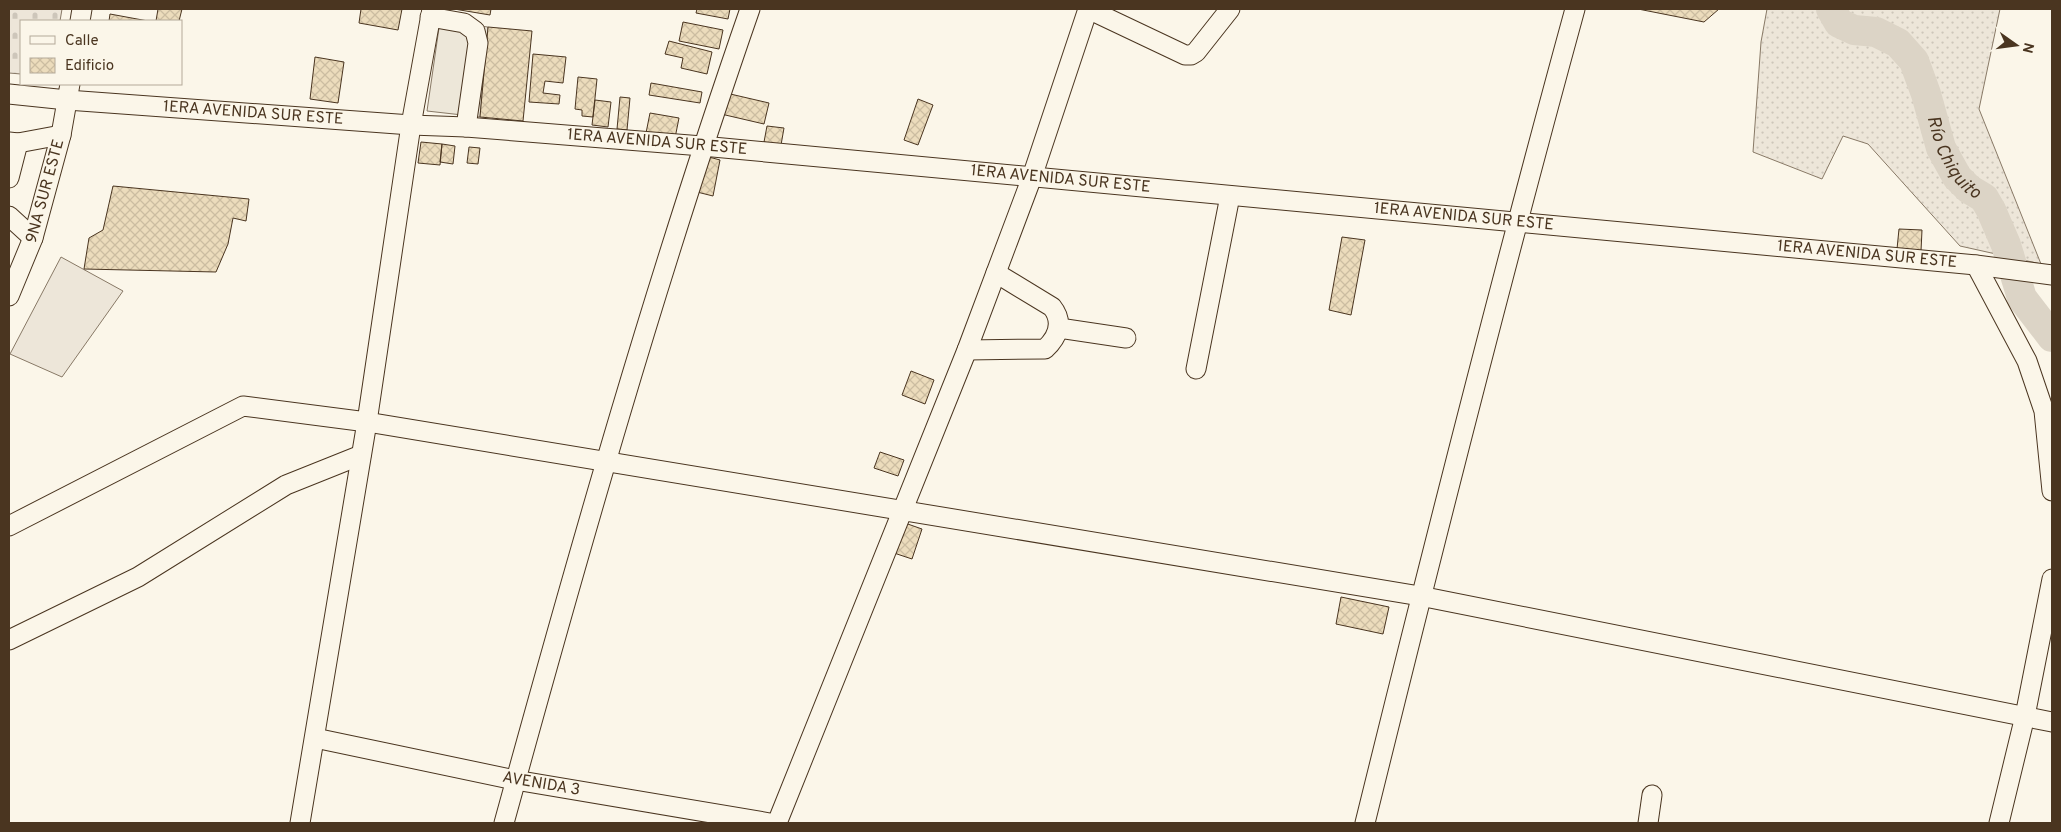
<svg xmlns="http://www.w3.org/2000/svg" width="2061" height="832" font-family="Overpass,sans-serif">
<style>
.grass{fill:url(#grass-dots);stroke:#887966}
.cemetery{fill:url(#cemetery-stones);stroke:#887966}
.pitch{fill:#ede6d9;stroke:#887966}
.parking{fill:#ede7d9;stroke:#887966}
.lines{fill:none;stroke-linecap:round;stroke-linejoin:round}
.river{stroke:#dcd4c6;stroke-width:30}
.building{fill:url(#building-cross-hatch);stroke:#4a3520}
.minor-casing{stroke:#4a3520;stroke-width:21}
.minor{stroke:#fbf6e9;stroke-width:19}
.labels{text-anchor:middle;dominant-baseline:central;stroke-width:4;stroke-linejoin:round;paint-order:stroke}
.street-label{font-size:16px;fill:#4a3520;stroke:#fbf6e9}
.water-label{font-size:18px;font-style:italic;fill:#4a3520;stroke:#fbf6e9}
</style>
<defs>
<pattern id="grass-dots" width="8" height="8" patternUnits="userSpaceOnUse" patternTransform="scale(1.25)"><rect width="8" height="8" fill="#ede6d9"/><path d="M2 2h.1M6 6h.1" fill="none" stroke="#cdc6ba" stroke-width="1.8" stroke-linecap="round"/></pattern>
<pattern id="cemetery-stones" width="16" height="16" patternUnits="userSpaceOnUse" patternTransform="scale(1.25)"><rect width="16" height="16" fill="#ede6d9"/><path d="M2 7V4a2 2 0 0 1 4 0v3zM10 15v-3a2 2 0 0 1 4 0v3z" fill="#cdc6ba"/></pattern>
<pattern id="building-cross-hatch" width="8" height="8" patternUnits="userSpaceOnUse" patternTransform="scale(1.25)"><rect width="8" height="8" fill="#ecdcbc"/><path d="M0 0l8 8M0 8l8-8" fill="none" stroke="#ccbda1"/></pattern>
</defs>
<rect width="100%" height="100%" fill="#fbf6e9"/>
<path class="grass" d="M1767,9H2000L1979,109L2041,264L1960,246L1868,144L1843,136L1822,179L1753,152L1761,42Z"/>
<path class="cemetery" d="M9,9H62L60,21H21V74L9,73Z"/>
<path class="pitch" d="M61,257L123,291L62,377L10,354Z"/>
<path class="parking" d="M440,21L488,27L480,117L427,111Z"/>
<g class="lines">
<path class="river" id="s1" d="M1831,9L1839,23L1854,30L1876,32L1898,43L1914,61L1926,94L1941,148L1957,177L1969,189L1984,198L1991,210L2006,245L2022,298L2052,337"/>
</g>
<path class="building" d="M158,9H182L179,21H156Z
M361,9H402L398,30L359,23Z
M454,9H491L490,15Z
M697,9H730L728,19L696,13Z
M1638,9H1719L1704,22Z
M110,14L148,21H109Z
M683,22L723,30L719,49L679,41Z
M488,27L532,31L523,121L480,117Z
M669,41L712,52L707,74L681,68L683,58L665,54Z
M533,54L566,57L563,83L545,81L543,93L560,95L559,104L529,102Z
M315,57L344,62L338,103L310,99Z
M578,77L597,79L593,117L582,116V110L575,109Z
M651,83L702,92L700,103L649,95Z
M726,93L769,103L764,124L721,114Z
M620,97L630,98L627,130L617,129Z
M918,99L933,105L918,145L904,140Z
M595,100L611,102L608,127L592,125Z
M650,113L679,118L675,138L646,133Z
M767,126L784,128L781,145L764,142Z
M421,142L442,144L440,165L418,163Z
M442,144L455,146L453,164L440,162Z
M469,147L480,148L478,164L467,163Z
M709,157L720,160L713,196L697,192Z
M113,186L249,199L246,221L233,218L228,244L216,272L84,269L89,238L103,230Z
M1899,229L1922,230L1921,251L1897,249Z
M1342,237L1365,240L1351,315L1329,310Z
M911,371L934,380L925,404L902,395Z
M880,452L904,460L898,476L874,468Z
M902,522L922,529L912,559L891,552Z
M1341,597L1389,607L1383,634L1336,624Z"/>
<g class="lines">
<g class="minor-casing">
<g id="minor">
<path d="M1088,9L1185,55H1191L1196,52L1230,9"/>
<path d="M430,17L464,23L475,31L478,43L466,127"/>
<path d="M80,21L82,9"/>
<path id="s2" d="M9,94L67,100L411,125L466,127L702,146L1976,265L2052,275"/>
<path d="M9,142L18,143L61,135"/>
<path d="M9,178L18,143"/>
<path d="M9,216L33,238"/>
<path d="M1976,265L2027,361L2044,411L2052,491"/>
<path id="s3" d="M9,296L33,238L61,135L70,84"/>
<path d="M1059,328L1126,338"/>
<path d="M967,350L1045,349C1058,337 1064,322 1052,307L996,273"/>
<path d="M1196,369L1230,196"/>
<path d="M9,526L243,406L367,422L1420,596L2052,722"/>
<path d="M9,640L138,577L286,485L361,455"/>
<path id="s4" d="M315,738L515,780L770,823"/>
<path d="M300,823L367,422L411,125L432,9"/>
<path d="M504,823C579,550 657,276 750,9"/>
<path d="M777,823L967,350L1032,177L1088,9"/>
<path d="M1365,823C1432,551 1501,279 1575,9"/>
<path d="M1648,823L1652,795"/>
<path d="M1999,823L2025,716L2052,579"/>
</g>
</g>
<use href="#minor" class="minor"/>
</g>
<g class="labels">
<g class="street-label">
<text stroke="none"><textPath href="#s2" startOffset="245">1ERA AVENIDA SUR ESTE</textPath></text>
<text stroke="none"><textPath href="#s2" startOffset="650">1ERA AVENIDA SUR ESTE</textPath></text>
<text stroke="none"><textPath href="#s2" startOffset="1055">1ERA AVENIDA SUR ESTE</textPath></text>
<text stroke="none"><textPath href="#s3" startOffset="111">9NA SUR ESTE</textPath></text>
<text stroke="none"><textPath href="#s2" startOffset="1460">1ERA AVENIDA SUR ESTE</textPath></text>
<text stroke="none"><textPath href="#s2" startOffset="1865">1ERA AVENIDA SUR ESTE</textPath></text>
<text stroke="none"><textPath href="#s4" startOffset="231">AVENIDA 3</textPath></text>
</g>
<g class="water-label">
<text stroke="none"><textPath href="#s1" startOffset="209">Río Chiquito</textPath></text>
</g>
</g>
<rect width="2061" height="832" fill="none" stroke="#4a3520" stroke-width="20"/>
<rect x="20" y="20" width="162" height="65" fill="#fbf6e9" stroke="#b4a999"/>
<rect x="30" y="36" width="25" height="8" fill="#fbf6e9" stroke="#b4a999"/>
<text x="65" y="45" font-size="15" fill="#4a3520">Calle</text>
<rect x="30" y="58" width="25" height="15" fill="url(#building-cross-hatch)" stroke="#b4a999"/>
<text x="65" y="70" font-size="15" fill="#4a3520">Edificio</text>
<g transform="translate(2016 45) rotate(104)" stroke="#fbf6e9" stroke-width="4" paint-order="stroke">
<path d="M0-4L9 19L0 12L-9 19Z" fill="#4a3520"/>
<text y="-8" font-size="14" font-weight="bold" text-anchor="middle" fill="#4a3520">N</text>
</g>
</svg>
